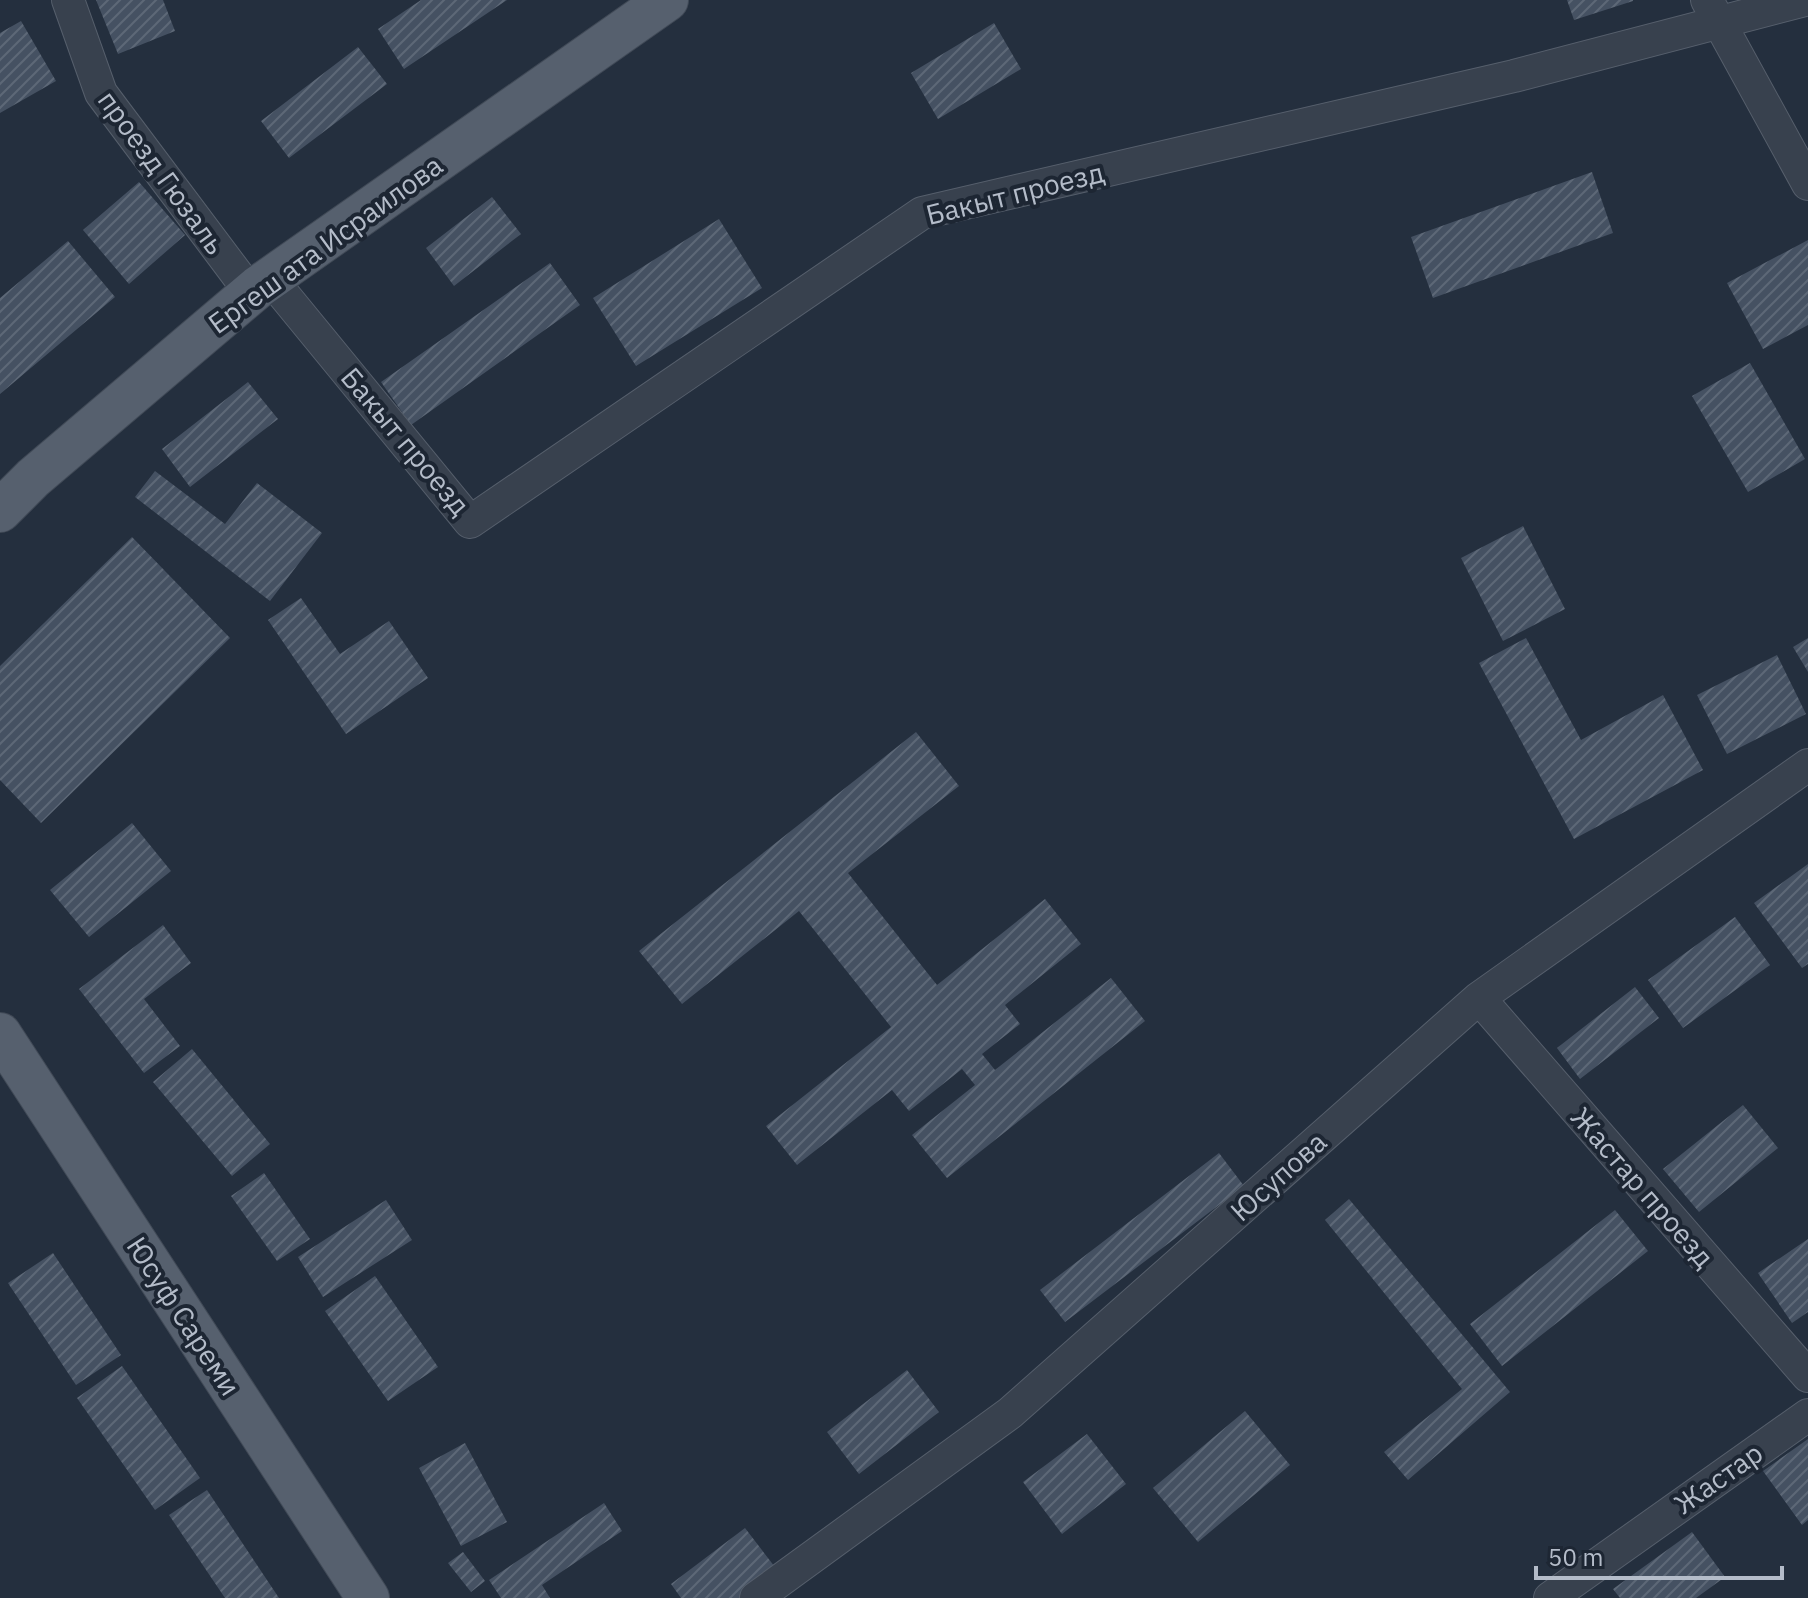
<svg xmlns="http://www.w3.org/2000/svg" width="1808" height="1598" font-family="'IBM Plex Sans',sans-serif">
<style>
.building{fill:url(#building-hatch)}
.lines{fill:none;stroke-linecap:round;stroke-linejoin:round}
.minor-casing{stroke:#565f6c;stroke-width:34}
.major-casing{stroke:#414a57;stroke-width:44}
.minor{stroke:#38414e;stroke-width:32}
.major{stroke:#56606e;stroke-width:42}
.labels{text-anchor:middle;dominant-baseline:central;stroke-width:8;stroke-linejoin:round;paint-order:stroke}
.street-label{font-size:28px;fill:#b4bcc9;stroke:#1d2633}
</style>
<defs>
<pattern id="building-hatch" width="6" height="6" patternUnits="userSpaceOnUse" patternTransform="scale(2)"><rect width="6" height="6" fill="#455162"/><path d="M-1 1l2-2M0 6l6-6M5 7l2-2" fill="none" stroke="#5d6877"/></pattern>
</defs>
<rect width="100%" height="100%" fill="#242f3e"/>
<path class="building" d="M96,0H163L175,31L118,54Z
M421,0H507L404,69L378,29Z
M1567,0H1633V1L1574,20Z
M21,21L56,81L0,113V33Z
M994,23L1021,69L938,119L911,73Z
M358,47L387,84L289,158L261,121Z
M1592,172L1613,233L1433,298L1411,237Z
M139,182L185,235L129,284L83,230Z
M492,197L521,234L454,286L426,248Z
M719,219L762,288L636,366L593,298Z
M1808,240V325L1763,349L1727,283Z
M68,241L115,297L0,394V298Z
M550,263L580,305L411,425L381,382Z
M1750,363L1805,459L1748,492L1692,396Z
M248,382L278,419L190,487L162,449Z
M155,471L225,524L257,483L322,533L270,601L135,497Z
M1523,526L1565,609L1503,641L1461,558Z
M132,537L230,638L41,823L0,780V666Z
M301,598L340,654L389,621L428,678L346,734L268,620Z
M1526,638L1581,740L1663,695L1703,770L1574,839L1479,663Z
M1808,638V672L1793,647Z
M1777,655L1806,714L1727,754L1697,695Z
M916,732L959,786L848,873L937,985L1045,899L1081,944L1005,1005L1020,1024L982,1054L995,1070L1111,978L1145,1021L947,1178L912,1135L975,1085L962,1069L909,1111L892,1090L797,1165L766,1126L891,1027L799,911L682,1004L639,951Z
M132,823L171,871L89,937L50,890Z
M1808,864V964L1802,968L1754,903Z
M1735,917L1770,965L1683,1028L1648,980Z
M163,925L191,963L144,999L180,1046L144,1073L79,989Z
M1635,987L1659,1018L1580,1079L1557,1048Z
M192,1049L270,1144L232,1176L153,1082Z
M1743,1105L1778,1148L1699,1212L1663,1169Z
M1219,1153L1244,1186L1065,1322L1040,1290Z
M264,1173L310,1239L277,1261L231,1196Z
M1349,1199L1510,1392L1408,1480L1384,1452L1462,1389L1325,1220Z
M386,1200L412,1240L323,1297L298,1257Z
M1615,1210L1648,1251L1502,1366L1470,1324Z
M1808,1239V1312L1792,1323L1758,1273Z
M53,1253L121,1355L76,1385L8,1283Z
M375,1276L438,1367L388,1401L325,1311Z
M122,1366L200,1478L155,1510L77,1398Z
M907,1370L939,1412L859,1474L827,1432Z
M1245,1411L1290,1465L1198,1542L1153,1488Z
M1087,1434L1126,1484L1062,1534L1023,1482Z
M1808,1439V1520L1802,1525L1763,1471Z
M465,1443L507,1522L461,1546L419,1468Z
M207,1490L279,1598H225L169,1515Z
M604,1503L622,1531L542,1585L550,1598H501L489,1580Z
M745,1528L778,1571L742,1598H681L671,1584Z
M1692,1532L1725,1577L1696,1598H1620L1613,1589Z
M463,1552L485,1581L471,1592L448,1563Z"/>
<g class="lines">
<g class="minor-casing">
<path id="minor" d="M68,0L101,93L251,293
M1707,0L1808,184
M270,278L470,522L922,213L1514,76L1805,0
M1479,998L1808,1376
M756,1598L1010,1413L1479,998L1808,765
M1550,1598L1808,1415"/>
</g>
<g class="major-casing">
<path id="major" d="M0,511L33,478L258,287L667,0
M0,1034L368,1598"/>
</g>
<use href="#minor" class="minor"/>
<use href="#major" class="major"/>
</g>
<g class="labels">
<g class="street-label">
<text transform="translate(162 172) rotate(54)">проезд Гюзаль</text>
<text transform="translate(1015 193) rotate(-14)">Бакыт проезд</text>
<text transform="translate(325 244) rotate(-36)">Ергеш ата Исраилова</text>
<text transform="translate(406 441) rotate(50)">Бакыт проезд</text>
<text transform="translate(1278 1176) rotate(-42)">Юсупова</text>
<text transform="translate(1643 1187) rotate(49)">Жастар проезд</text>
<text transform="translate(184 1316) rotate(57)">Юсуф Сареми</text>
<text transform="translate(1718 1478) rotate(-35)">Жастар</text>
</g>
</g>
<path d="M1536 1566v12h246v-12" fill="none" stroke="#b4bcc9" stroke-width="4"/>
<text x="1548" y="1566" font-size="24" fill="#b4bcc9" stroke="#1d2633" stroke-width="6" paint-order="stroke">50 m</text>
</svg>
